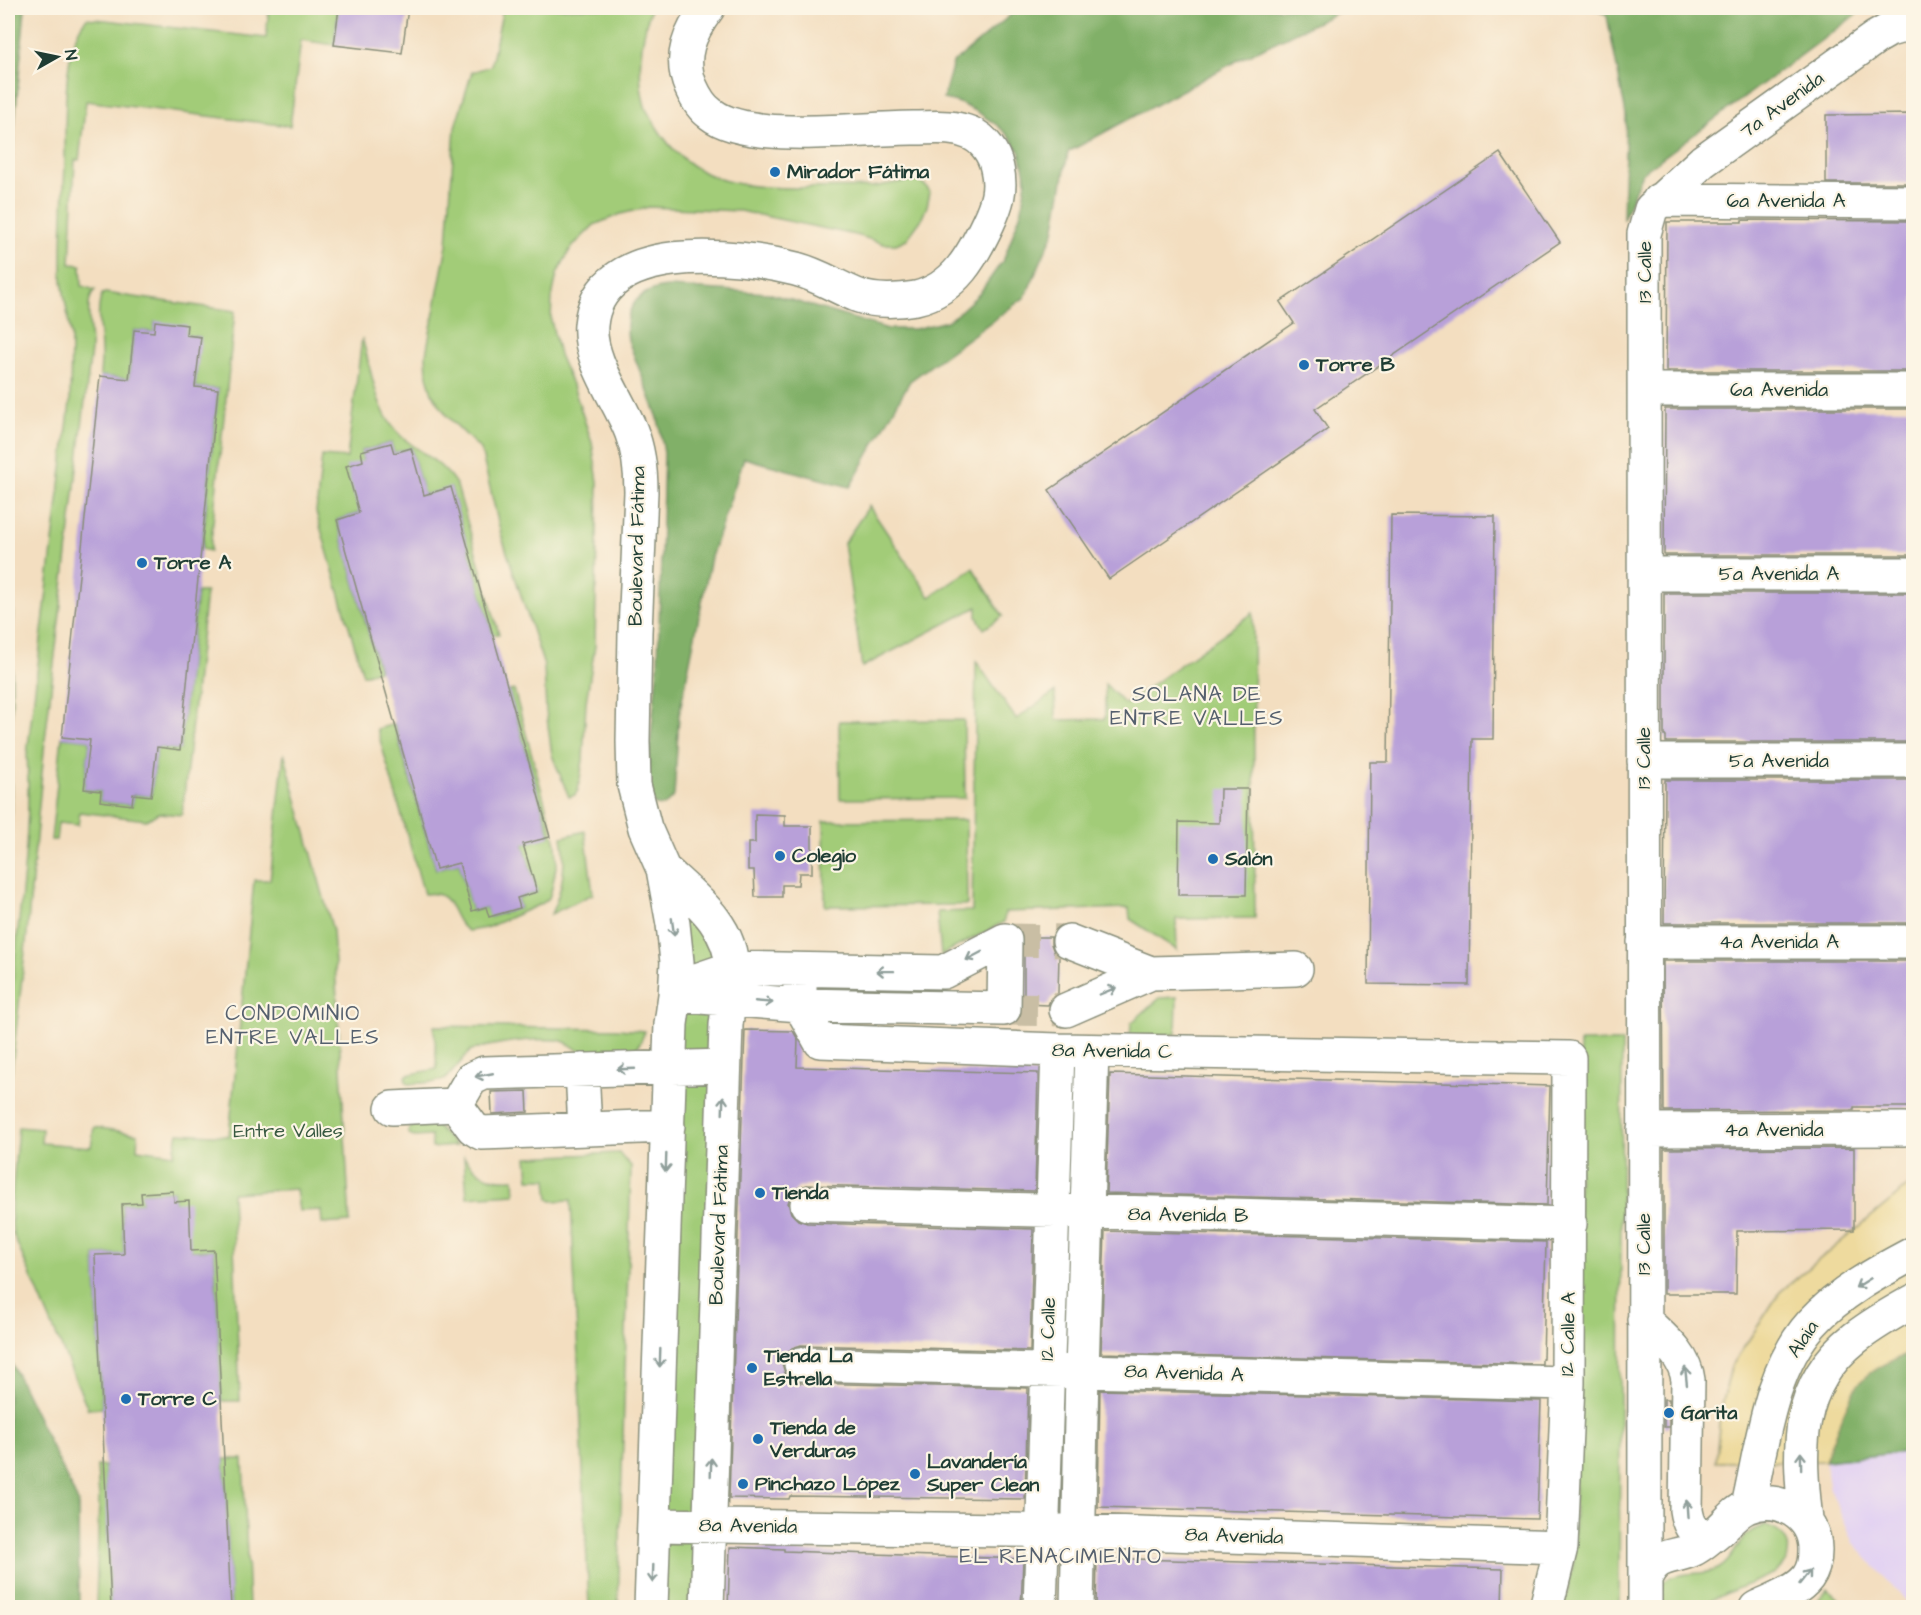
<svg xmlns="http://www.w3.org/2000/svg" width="1921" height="1615" font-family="'Architects Daughter',sans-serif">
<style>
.built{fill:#e3d3f2}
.green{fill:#a2cc78;stroke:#608456;stroke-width:1.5}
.forest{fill:#81b068;stroke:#50764e;stroke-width:1.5}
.sand{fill:#eeda9e;stroke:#868c69;stroke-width:1.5}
.building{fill:#b8a0d9}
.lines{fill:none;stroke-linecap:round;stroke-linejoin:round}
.minor-tunnel{stroke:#c9bea4;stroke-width:33;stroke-dasharray:33 16;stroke-linecap:butt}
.minor-casing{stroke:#898e7a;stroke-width:36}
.minor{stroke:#fff;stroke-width:33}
.oneway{stroke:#8f9e9a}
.poi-dot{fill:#1f6fb2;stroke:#fcf5e5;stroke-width:2}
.labels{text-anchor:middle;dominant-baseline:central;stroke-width:4.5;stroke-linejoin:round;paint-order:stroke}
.street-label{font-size:20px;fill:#1f3d34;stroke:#fcf5e5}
.poi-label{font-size:20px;font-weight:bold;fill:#1f3d34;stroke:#fcf5e5;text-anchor:start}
.park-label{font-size:20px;fill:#395a42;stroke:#fcf5e5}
.neighbourhood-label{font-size:21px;letter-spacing:1.5px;fill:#55606e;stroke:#fcf5e5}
</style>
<rect width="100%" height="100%" fill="#fcf5e5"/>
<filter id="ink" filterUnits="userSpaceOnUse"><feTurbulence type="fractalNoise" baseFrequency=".0167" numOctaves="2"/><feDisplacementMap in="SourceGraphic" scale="12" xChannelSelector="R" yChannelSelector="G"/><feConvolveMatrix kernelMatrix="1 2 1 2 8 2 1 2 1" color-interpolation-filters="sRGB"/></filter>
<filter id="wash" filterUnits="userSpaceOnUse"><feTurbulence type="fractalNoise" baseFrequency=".008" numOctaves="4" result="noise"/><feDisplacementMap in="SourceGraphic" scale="24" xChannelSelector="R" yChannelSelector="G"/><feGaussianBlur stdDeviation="1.35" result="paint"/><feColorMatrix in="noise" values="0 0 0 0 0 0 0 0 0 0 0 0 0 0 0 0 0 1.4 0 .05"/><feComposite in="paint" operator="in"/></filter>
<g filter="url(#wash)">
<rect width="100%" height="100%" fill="#f3dec0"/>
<path class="built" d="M1913,1451V1607H1912L1855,1545L1830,1489L1825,1461Z"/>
<path class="green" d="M269,8H339L334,45L301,40L290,126L86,101L79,160H75L70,264L81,265L82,286L95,290C83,301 92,334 91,350L45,740L27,934L8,1102C8,1081 6,1059 8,1038C13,942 33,849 27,754L70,403L71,336L62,281V259C62,226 64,194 65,162C66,126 61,44 87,18L266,38Z
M503,8H651C641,38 636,75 645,106C647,113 653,120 656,126C692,186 744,188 807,188C828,187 850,188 871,187C885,186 902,180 916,181C923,182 926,186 930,192L927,206L921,220L907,239L896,244H884L860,236L740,211L649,207L621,214L594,225L571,248L557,274L552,297L551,320L559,355L574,389L592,443L598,482L595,646L586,702L583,760L578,790L575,795L569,797L552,755L546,711L544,666L501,534L481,450L447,416L432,393L427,376L426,354L447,245L455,127L472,72L491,66Z
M105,293L235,311L210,551L202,549L218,389L195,387L200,337L186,335L155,322L154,332L134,330L129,379L100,376C100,368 102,360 101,352C101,332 95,313 102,294Z
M362,338C372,370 375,413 402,437C422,454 444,463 457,486L499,634L493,635L451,488L424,495L411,448L394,453L391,443L361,451L363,461L359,513L337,520L379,670L363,675L316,512L322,456L347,458Z
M869,506L930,597L973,568L1003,616L984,629L977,617V607L862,667L844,543Z
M197,592H206L182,815L159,813L146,820L80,812L78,825L58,823L56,840H51L62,737L90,740L84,789L101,791L100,801L132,805L133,794L151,796L157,747L180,750Z
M1253,613L1255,918L1176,919L1177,950L1130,919L1129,908L1005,912L1004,922L941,955L937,912L972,911L976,661L1016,719L1055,692L1056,720L1105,719V684L1125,704Z
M514,690L556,843L557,862L552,888L549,898L543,903L486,928L468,931C448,919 456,889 424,894L377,729L394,724L436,869L459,863L472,911L486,907L490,917L520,908L517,898L537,892L523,844L550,836L509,691Z
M964,720L965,798L840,799L839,721Z
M284,753L333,931L350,1222L322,1224L321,1210L299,1211L296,1189L232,1193L240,1401H221L214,1250L191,1251L174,1202L173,1191L142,1193V1203L122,1204L124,1254L95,1255L102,1408L88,1409L13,1234L11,1210L18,1127L42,1129L41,1143L91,1147L94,1127L138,1134L137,1149L174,1154L178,1133L229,1136L254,880H270Z
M966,820L967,905L825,906L824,821Z
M585,831L593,894L551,914C563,889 567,864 562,837Z
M663,869L731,957L943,972L942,1008L729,999L707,1607L651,1608Z
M1177,997L1176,1034L1130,1040L1131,1023L1160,998Z
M434,1026L617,1029L645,1031C636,1057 630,1056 605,1056C599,1056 591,1057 586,1055C575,1050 571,1042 558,1040C529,1038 499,1043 471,1050L447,1078L435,1082L408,1084L405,1079L407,1075L437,1069Z
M1580,1042H1622L1619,1607L1564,1608L1574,1561Z
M434,1124L456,1146L432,1148L431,1136L414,1137L408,1133L409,1129L413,1125Z
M619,1153L631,1166L618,1607H589L571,1200L552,1201L549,1199L547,1179H529L527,1157Z
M464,1157C478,1175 490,1181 514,1179L515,1194L467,1197Z
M224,1459H243L249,1607H231Z
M97,1466H105L111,1607L96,1608L99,1499Z
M1764,1526C1791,1532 1797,1556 1775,1573L1729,1592L1697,1607H1662C1658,1602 1658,1587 1664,1582C1675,1571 1703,1576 1718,1569C1738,1558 1737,1532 1764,1526Z
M1828,1589L1846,1607H1811Z"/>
<path class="forest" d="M8,8H25L8,199Z
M1019,8H1347L1242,58L1068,152L1054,232L1025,297L910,381L850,487L744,458L711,557L679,715L674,796L664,806L655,805L646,791L658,663L664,453L658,418L628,340C623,309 637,289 669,287L768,293L888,329H915L947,321L957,314L979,294L1004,259L1022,209L1026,180L1020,153L1011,138L998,126L976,111L957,102L943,99L953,63Z
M1594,8H1865L1642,173L1623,220L1626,115L1607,16Z
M8,410L13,573L10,870L8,886Z
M1913,1353V1451L1825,1461C1832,1441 1849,1392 1863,1379C1877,1365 1896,1358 1913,1353Z
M8,1356L78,1502L79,1607H8Z"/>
<path class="sand" d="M1913,1182V1353C1896,1358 1877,1365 1863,1379C1849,1392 1832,1441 1825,1461L1716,1462L1720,1414L1731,1367L1780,1292Z"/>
<g id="blocks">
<path class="building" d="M339,8H408L402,53L334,45Z
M1914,114V183H1826V115Z
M1500,153L1560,242L1315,409L1328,429L1109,579L1049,490L1294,323L1280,302Z
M1742,220L1914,221V371H1666L1667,222H1742Z
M155,321L187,325L186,335L201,337L195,387L218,389L180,750L157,747L151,796L133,794L132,805L100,801L101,791L84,789L90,740L62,737L100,376L129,379L134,330L154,332Z
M1665,409H1914L1913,555H1664Z
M391,443L394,453L411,448L424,495L451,487L550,837L523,844L537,892L517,898L520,908L489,917L486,907L472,911L459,863L436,869L337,520L359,513L346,466L363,461L361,451Z
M1391,515L1495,516L1493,739H1472L1469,985L1368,984L1370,762H1388Z
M1664,593H1914L1913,742H1666V736H1664Z
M1665,780H1914L1913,923H1664Z
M1220,789H1248L1246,895H1178L1179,822L1219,823Z
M755,814L785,815V826H812V873H799L798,885H782V897H755L754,870H748V843H755Z
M1024,937H1051V944L1054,952L1059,956L1058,993L1051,998L1048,1005L1024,1004Z
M1663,961H1914V1107H1854V1110L1664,1111Z
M745,1030L793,1031L798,1040L797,1067L1038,1073L1035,1191L807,1185L798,1188L791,1195L788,1203L791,1213L798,1220L807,1223L1033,1229L1030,1351L801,1345L792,1348L785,1355L782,1363L785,1373L792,1380L801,1383L1028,1388L1025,1499L790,1496L789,1499L729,1498Z
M1110,1074L1550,1086L1547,1205L1106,1193Z
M527,1091L528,1112L492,1114L491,1092Z
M1854,1148V1230L1737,1231L1736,1294H1664V1149Z
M173,1191L174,1202L189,1201L191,1251L214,1250L231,1608H111L95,1255L124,1254L122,1204L142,1203L141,1193Z
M1105,1231L1546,1242L1543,1359H1542V1364L1101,1353Z
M1100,1390L1541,1401L1537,1519L1098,1507Z
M1664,1399H1669V1427H1664Z
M730,1547L784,1549V1551L1023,1559L1021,1608H728Z
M1097,1558L1503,1569L1502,1608H1096Z"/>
</g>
</g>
<g filter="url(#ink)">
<use href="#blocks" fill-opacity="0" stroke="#898e7a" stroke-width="1.5"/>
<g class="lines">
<path class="minor-tunnel" d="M1005,940L1069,941
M1004,1009L1066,1010"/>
<g class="minor-casing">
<path id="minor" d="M1659,200L1914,202
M1645,390H1914
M1644,574H1914
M1644,761H1914
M663,869C693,897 732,925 732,970C732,988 728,1007 726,1025L707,1608
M1069,941L1151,973
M1644,942H1914
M800,970V1005L820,1041L1058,1050L1569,1058L1568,1383L1561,1547L1546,1608
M675,995L800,1005L1004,1009L1005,940L943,972L732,968L676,987
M1066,1010L1151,973L1296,969
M582,1070L585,1129
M456,1105L471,1079L484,1073L724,1066
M456,1105L473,1128L481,1133L668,1126
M392,1108L456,1105
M1644,1130L1904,1129
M807,1204L1570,1224
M1644,1320C1661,1337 1685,1354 1688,1380L1686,1510C1688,1524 1695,1539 1712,1536C1724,1528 1734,1512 1747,1507C1779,1493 1816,1516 1815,1551C1815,1559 1813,1570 1808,1577C1797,1592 1772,1600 1756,1608
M801,1364L1568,1383
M1748,1506C1762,1447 1769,1370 1812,1323C1839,1293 1878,1272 1914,1253
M1806,1520C1798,1450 1794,1386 1855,1338C1873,1324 1894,1312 1914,1301
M654,1525L1079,1531L1561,1547
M1645,1579C1656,1553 1670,1559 1692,1550C1699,1547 1706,1541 1712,1536
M651,1608L671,1024L675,995L677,962L673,924L663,869L645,828L634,785L633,741L635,632L641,492C641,470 639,451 631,431C618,398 588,360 591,325C598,238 738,254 796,269C819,275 838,288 859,296C875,302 899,301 916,298C955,289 973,255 988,223C997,204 1002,189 997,168C994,153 984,139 970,133C951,125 933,128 913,128C864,128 749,144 711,114C702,108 695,96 691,87C678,57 690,32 708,8
M1040,1608L1058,1050
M1077,1608L1082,1371L1092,1051
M1645,1608L1644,234L1651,209L1703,161L1875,38L1889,30L1914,23"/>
</g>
<use href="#minor" class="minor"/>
</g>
<defs><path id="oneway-shaft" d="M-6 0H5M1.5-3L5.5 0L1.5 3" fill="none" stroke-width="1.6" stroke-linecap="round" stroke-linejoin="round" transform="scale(1.5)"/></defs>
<g class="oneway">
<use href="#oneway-shaft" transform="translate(673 927) rotate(82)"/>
<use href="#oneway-shaft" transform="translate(974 956) rotate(152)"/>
<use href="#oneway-shaft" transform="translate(885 971) rotate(-179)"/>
<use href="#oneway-shaft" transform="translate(1108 991) rotate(-23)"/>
<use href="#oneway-shaft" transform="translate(764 1002) rotate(5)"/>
<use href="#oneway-shaft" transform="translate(626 1069) rotate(178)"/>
<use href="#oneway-shaft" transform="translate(484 1075) rotate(169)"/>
<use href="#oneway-shaft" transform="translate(723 1105) rotate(-88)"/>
<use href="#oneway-shaft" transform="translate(666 1163) rotate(92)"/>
<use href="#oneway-shaft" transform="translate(1863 1283) rotate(148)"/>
<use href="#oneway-shaft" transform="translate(660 1358) rotate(92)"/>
<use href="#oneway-shaft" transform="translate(1686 1376) rotate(-96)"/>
<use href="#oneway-shaft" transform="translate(1801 1461) rotate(-91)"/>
<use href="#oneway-shaft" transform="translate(711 1467) rotate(-88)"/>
<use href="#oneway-shaft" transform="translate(1687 1509) rotate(-94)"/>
<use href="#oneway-shaft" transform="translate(653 1574) rotate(92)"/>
<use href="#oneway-shaft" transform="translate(1805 1577) rotate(-52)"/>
</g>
</g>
<g class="poi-dot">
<circle cx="775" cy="172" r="6"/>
<circle cx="1304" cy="365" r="6"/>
<circle cx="142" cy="563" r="6"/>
<circle cx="780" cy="856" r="6"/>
<circle cx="1213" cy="859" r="6"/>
<circle cx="760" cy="1193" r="6"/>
<circle cx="752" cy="1368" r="6"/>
<circle cx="126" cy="1399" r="6"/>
<circle cx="1669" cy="1413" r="6"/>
<circle cx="758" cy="1439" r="6"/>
<circle cx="915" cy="1474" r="6"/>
<circle cx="743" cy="1484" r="6"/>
</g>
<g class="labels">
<g class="street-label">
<text transform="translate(1782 105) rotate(-36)">7a Avenida</text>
<text x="1786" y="201">6a Avenida A</text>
<text transform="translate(1645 272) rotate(-90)">13 Calle</text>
<text x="1779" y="390">6a Avenida</text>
<text transform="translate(637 546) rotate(-89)">Boulevard Fátima</text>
<text x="1779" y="574">5a Avenida A</text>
<text transform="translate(1644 758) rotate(-90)">13 Calle</text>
<text x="1779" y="761">5a Avenida</text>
<text x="1779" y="942">4a Avenida A</text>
<text transform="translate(1112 1051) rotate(1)">8a Avenida C</text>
<text x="1774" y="1130">4a Avenida</text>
<text transform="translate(1188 1215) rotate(1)">8a Avenida B</text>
<text transform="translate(719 1225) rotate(-88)">Boulevard Fátima</text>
<text transform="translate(1644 1244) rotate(-90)">13 Calle</text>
<text transform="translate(1048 1329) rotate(-88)">12 Calle</text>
<text transform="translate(1568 1334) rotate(-89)">12 Calle A</text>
<text transform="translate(1803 1339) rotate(-56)">Alaia</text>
<text transform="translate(1184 1373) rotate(2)">8a Avenida A</text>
<text transform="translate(748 1526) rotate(1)">8a Avenida</text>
<text transform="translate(1234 1536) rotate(2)">8a Avenida</text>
</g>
<g class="poi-label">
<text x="787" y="172">Mirador Fátima</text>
<text x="1316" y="365">Torre B</text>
<text x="154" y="563">Torre A</text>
<text x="792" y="856">Colegio</text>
<text x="1225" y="859">Salón</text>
<text x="772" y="1193">Tienda</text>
<text x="764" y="1356">Tienda La<tspan x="764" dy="23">Estrella</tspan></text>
<text x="138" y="1399">Torre C</text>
<text x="1681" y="1413">Garita</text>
<text x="770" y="1428">Tienda de<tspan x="770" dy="23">Verduras</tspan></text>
<text x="927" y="1462">Lavandería<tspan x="927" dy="23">Super Clean</tspan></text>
<text x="755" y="1484">Pinchazo López</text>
</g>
<g class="park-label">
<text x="288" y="1131">Entre Valles</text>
</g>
<g class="neighbourhood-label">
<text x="1197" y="694">SOLANA DE<tspan x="1197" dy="24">ENTRE VALLES</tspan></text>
<text x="293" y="1013">CONDOMINIO<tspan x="293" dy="24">ENTRE VALLES</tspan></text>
<text x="1061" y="1556">EL RENACIMIENTO</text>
</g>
</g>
<rect width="1921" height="1615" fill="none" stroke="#fcf5e5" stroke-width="30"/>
<g transform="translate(57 57) rotate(81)" stroke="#fcf5e5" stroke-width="4.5" paint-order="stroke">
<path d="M0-4.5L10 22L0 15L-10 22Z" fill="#1f3d34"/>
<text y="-9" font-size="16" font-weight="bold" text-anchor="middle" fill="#1f3d34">N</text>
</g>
</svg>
